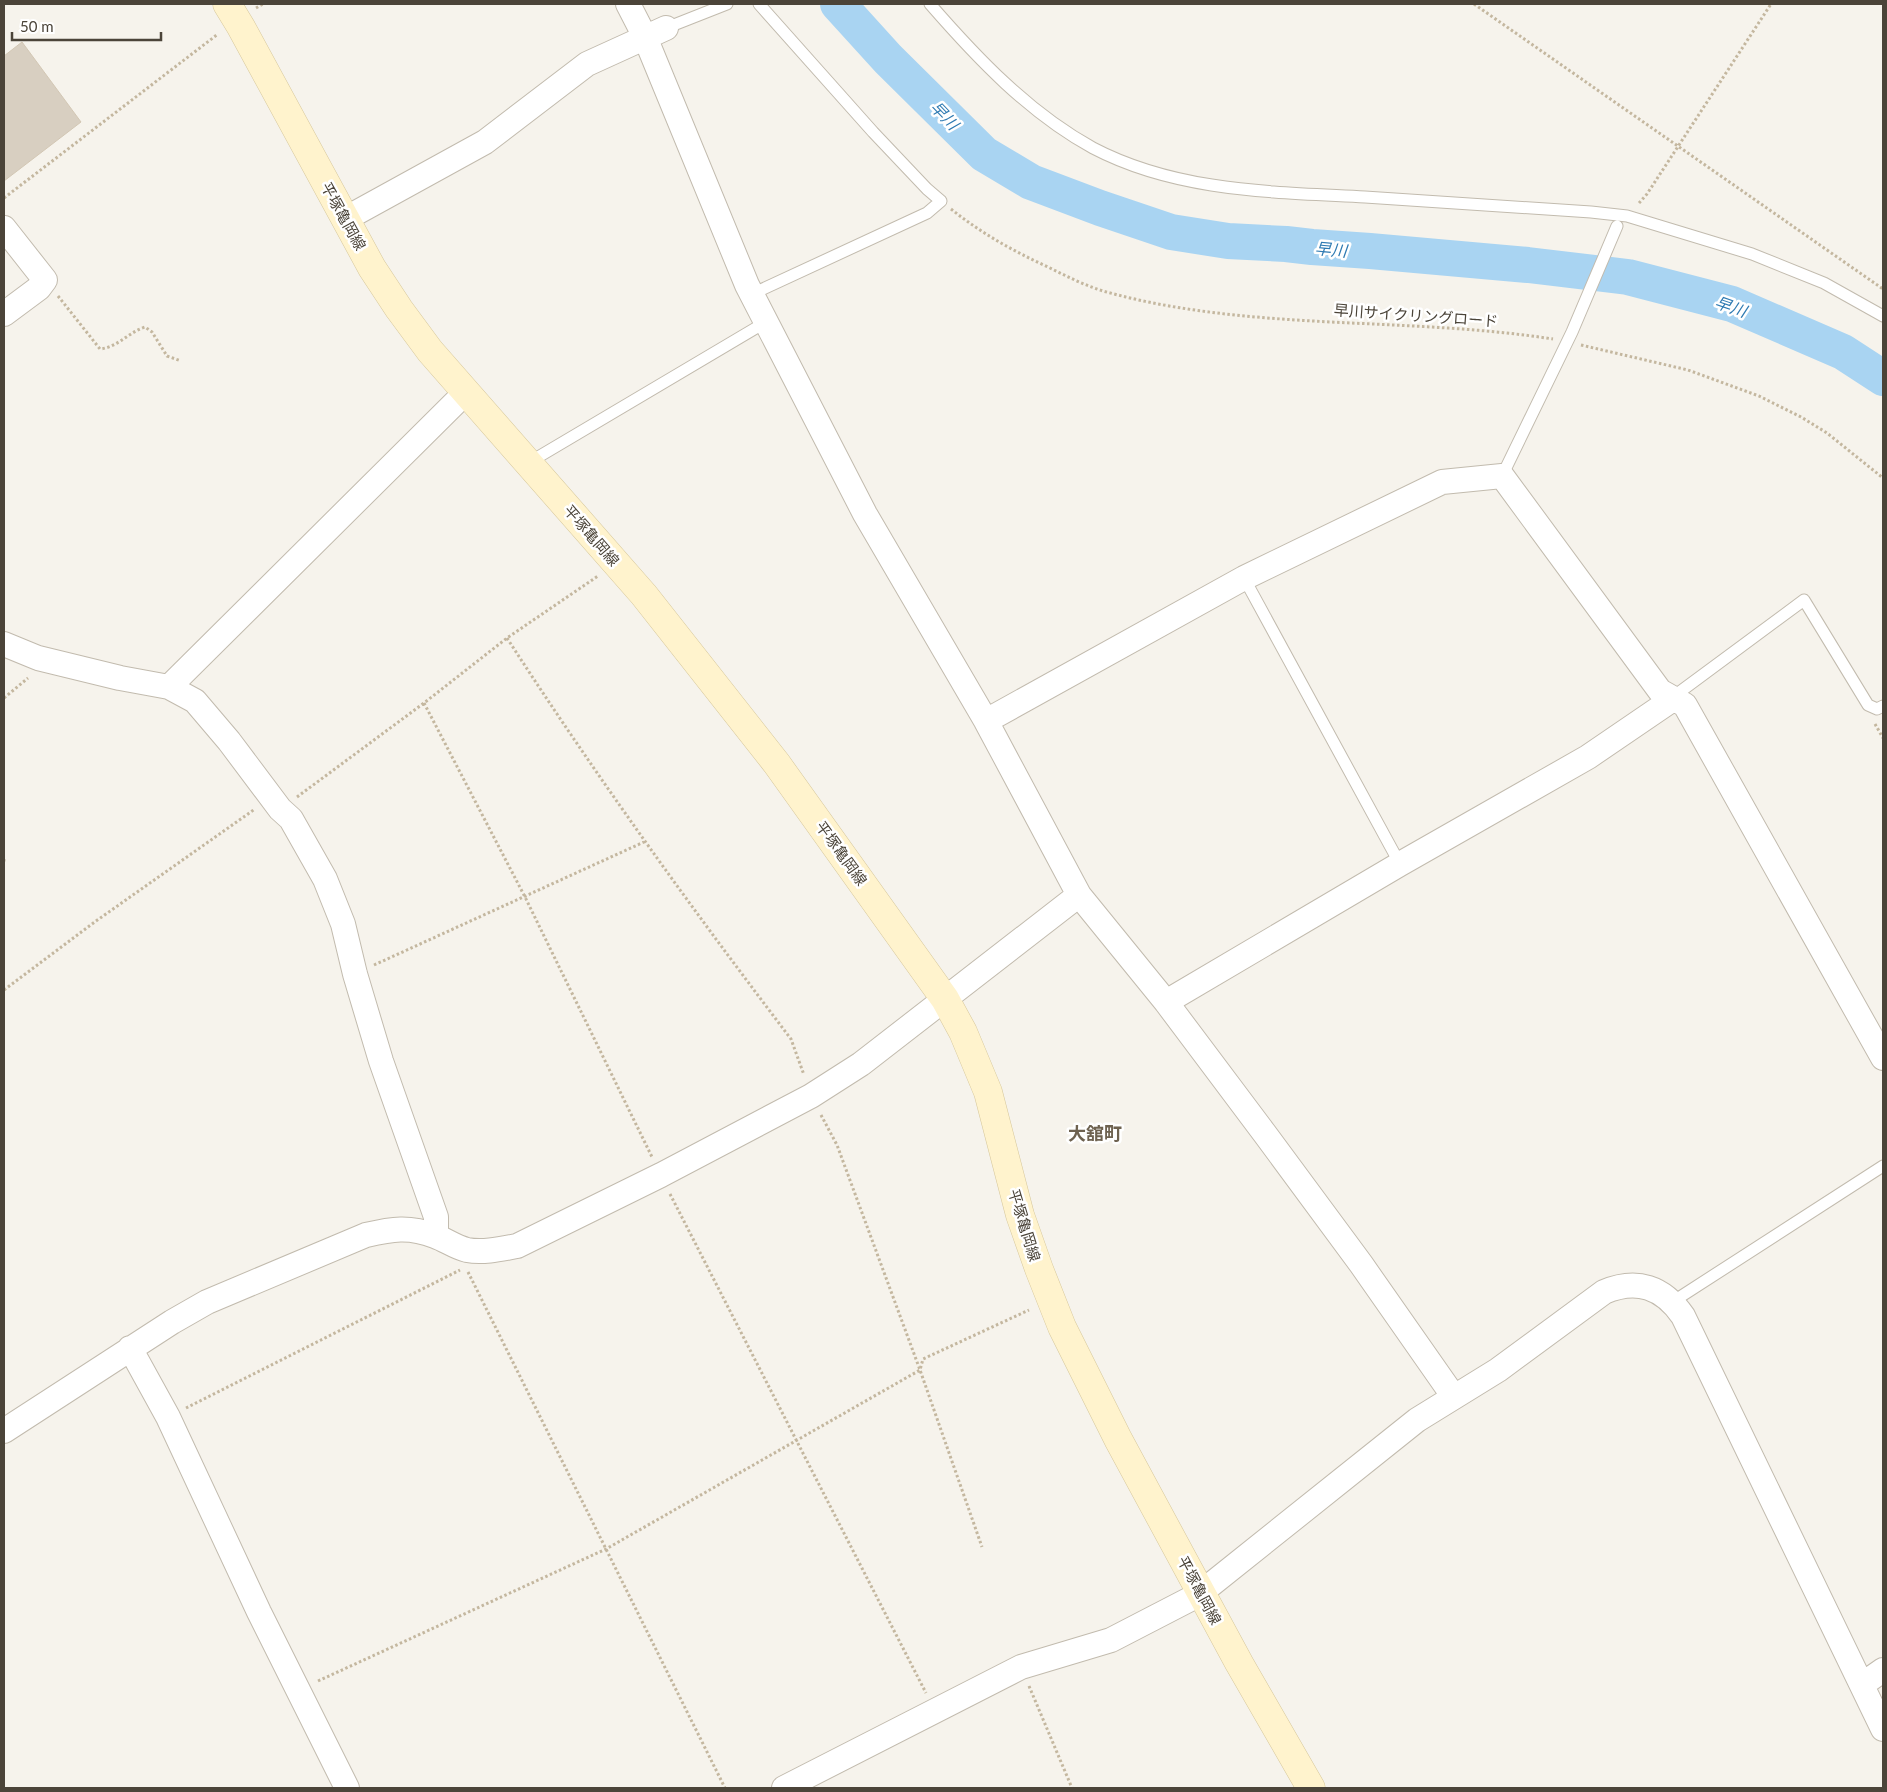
<svg xmlns="http://www.w3.org/2000/svg" width="1887" height="1792" font-family="Lato,'Noto Sans JP',sans-serif">
<style>
.lines{fill:none;stroke-linecap:round;stroke-linejoin:round}
.river{stroke:#a9d4f2;stroke-width:36}
.building{fill:#d8cfc1;stroke:#d3c7b4}
.lane-casing{stroke:#c2bbae;stroke-width:13}
.street-casing{stroke:#c2bbae;stroke-width:26}
.secondary-casing{stroke:#d6c79b;stroke-width:29}
.path{stroke:#c4b79f;stroke-width:3;stroke-dasharray:2.5 2.5;stroke-linecap:butt}
.lane{stroke:#fff;stroke-width:11}
.street{stroke:#fff;stroke-width:24}
.secondary{stroke:#fff3cd;stroke-width:28}
.labels{text-anchor:middle;dominant-baseline:central;stroke-width:5;stroke-linejoin:round;paint-order:stroke}
.street-label{font-size:15px;fill:#4b4439;stroke:#fff}
.water-label{font-size:16px;font-style:italic;fill:#2e7ab2;stroke:#fff}
.quarter-label{font-size:18px;font-weight:bold;fill:#6e6250;stroke:#fff}
</style>
<rect width="100%" height="100%" fill="#f6f3ec"/>
<g class="lines">
<path class="river" d="M838,4L888,59L984,154L1031,182L1100,208L1171,232L1228,241L1286,244L1312,247L1370,251L1528,265L1628,277L1732,304L1843,352L1883,378"/>
</g>
<path class="building" d="M22,42L81,122L4,181V56Z"/>
<g class="lines">
<g class="lane-casing">
<path id="lane" d="M930,4C977,58 1029,113 1093,148C1177,192 1273,192 1365,197C1441,202 1516,207 1591,212L1627,216L1752,254L1824,283L1883,316
M666,28L727,4
M752,294L927,213L941,201L927,189L873,132L759,4
M528,463L766,322
M1502,476L1572,332L1617,226
M1244,578L1400,864
M1673,699L1681,691L1804,600L1868,705L1877,709L1883,706
M1674,1303L1680,1297L1883,1166"/>
</g>
<g class="street-casing">
<path id="street" d="M628,4L645,37L747,285L865,514L986,721L1079,895L1166,1002L1265,1134L1361,1264L1454,1397
M345,219L485,142L587,64L666,28
M4,228L45,280L39,288L4,314
M4,644L38,658L120,678L169,687L195,701L229,741L280,809L291,819L325,879L343,924L355,974L381,1061L436,1217V1236
M169,687L466,392
M986,721L1244,578L1442,482L1502,476L1660,691L1685,705L1883,1058
M1166,1002L1400,864L1588,757L1673,699
M130,1348L168,1417L259,1612L347,1788
M4,1431L172,1322L207,1302L366,1235C392,1229 409,1226 435,1236C446,1240 455,1247 467,1250C483,1253 501,1249 517,1246L661,1175L811,1096L861,1064L1079,895
M1863,1684L1883,1670
M784,1788L1021,1667L1111,1640L1198,1595L1417,1420L1498,1370L1604,1292C1637,1278 1663,1287 1683,1316L1883,1729"/>
</g>
<g class="secondary-casing">
<path id="secondary" d="M227,4L241,27L372,268L399,309L430,351L644,595L777,764L945,999L963,1032L988,1092L1020,1215L1039,1269L1062,1327L1118,1439L1239,1663L1311,1788"/>
</g>
<path class="path" d="M1474,4L1883,289
M256,8L263,4
M4,198L218,34
M1639,203L1647,194L1771,4
M951,209C981,233 1013,251 1048,267C1066,276 1084,285 1103,291C1248,332 1404,316 1553,339
M58,296L100,349C118,347 129,332 145,327L152,332L167,356L181,361
M1581,345L1688,370L1759,396L1801,417L1827,433L1883,478
M507,638C596,776 692,909 791,1039L804,1075
M4,698L28,678
M424,703L525,897L652,1157
M1875,724L1883,738
M297,797L424,703L507,638L598,576
M4,859V862
M374,965L644,842
M4,990L96,921L255,809
M821,1115L837,1145L920,1370L982,1547
M670,1194L926,1693
M468,1272L725,1788
M186,1408L460,1270
M318,1681L606,1549L920,1370L923,1359L1029,1310
M1029,1686L1072,1788"/>
<use href="#lane" class="lane"/>
<use href="#street" class="street"/>
<use href="#secondary" class="secondary"/>
</g>
<g class="labels">
<g class="street-label">
<text transform="translate(344 216) rotate(61)">平塚亀岡線</text>
<text transform="translate(1416 315) rotate(4)">早川サイクリングロード</text>
<text transform="translate(592 535) rotate(49)">平塚亀岡線</text>
<text transform="translate(842 853) rotate(54)">平塚亀岡線</text>
<text transform="translate(1025 1225) rotate(73)">平塚亀岡線</text>
<text transform="translate(1200 1590) rotate(62)">平塚亀岡線</text>
</g>
<g class="water-label">
<text transform="translate(945 115) rotate(46)">早川</text>
<text transform="translate(1331 249) rotate(5)">早川</text>
<text transform="translate(1731 306) rotate(19)">早川</text>
</g>
<g class="quarter-label">
<text x="1095" y="1133">大舘町</text>
</g>
</g>
<rect width="1887" height="1792" fill="none" stroke="#4b4439" stroke-width="10"/>
<path d="M12 32v8h149v-8" fill="none" stroke="#4b4439" stroke-width="2.5"/>
<text x="20" y="32" font-size="15" fill="#4b4439" stroke="#ffffff" stroke-width="4" paint-order="stroke">50 m</text>
</svg>
